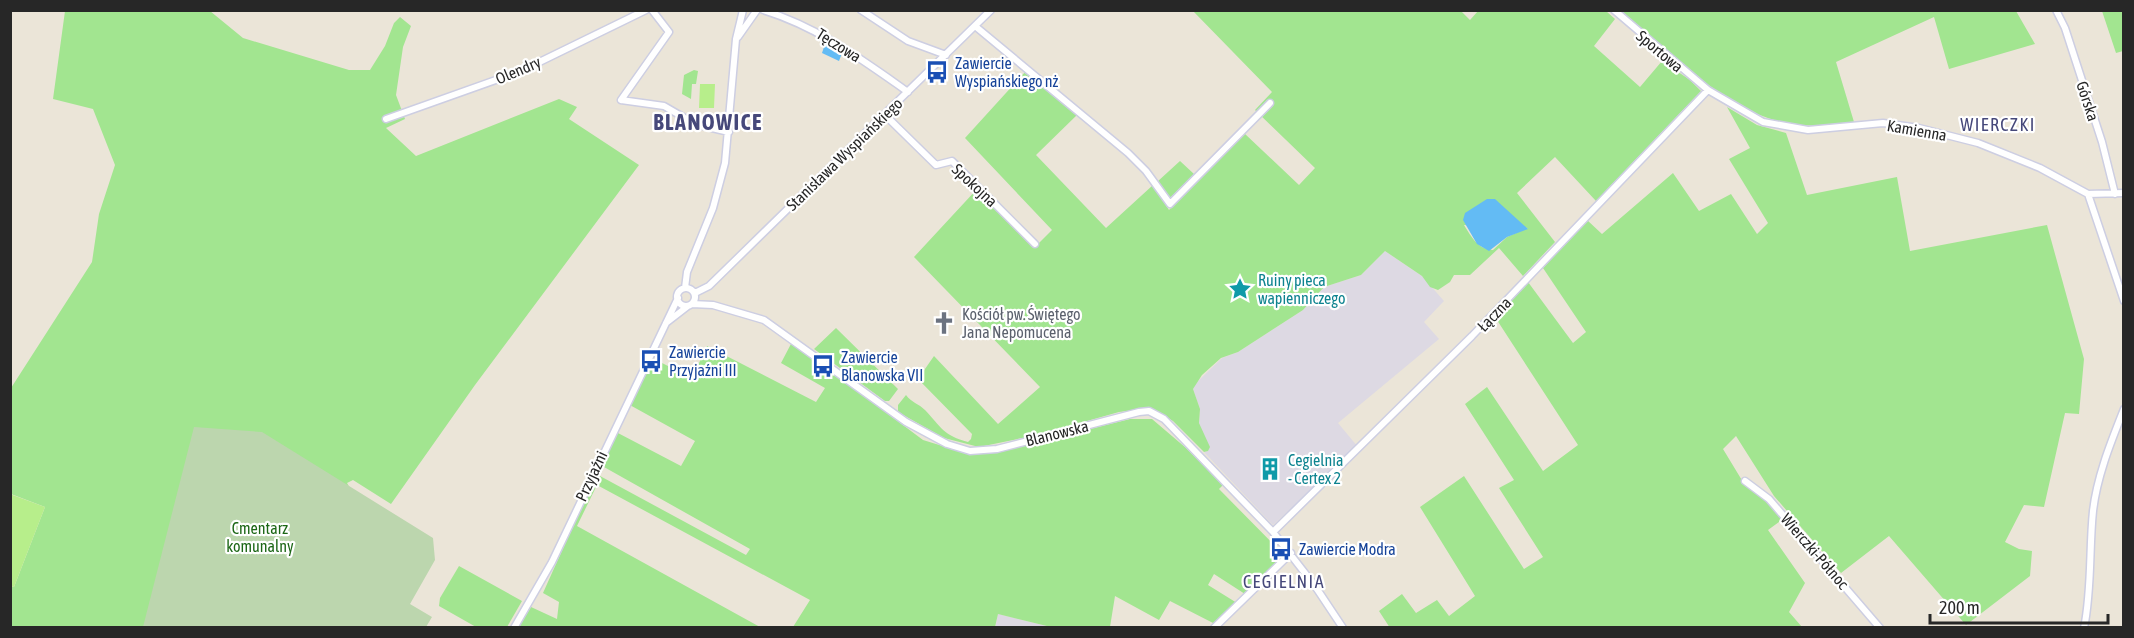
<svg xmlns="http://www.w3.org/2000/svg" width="2134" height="638" font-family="'Asap Condensed',sans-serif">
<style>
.industrial{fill:#ddd9e3}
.green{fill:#a2e590;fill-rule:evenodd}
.cemetery{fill:#bcd6ae}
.pitch{fill:#b7ee8b}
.water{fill:#63bbf4}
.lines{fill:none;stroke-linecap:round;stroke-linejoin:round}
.minor-casing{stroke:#cdcee2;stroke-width:9}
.minor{stroke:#fff;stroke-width:6}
.labels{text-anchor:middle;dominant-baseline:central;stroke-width:4.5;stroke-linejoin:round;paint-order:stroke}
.street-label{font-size:16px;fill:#272727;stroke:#fff}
.transit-label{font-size:16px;fill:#164399;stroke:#fff;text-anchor:start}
.culture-label{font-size:16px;fill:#0d838f;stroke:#fff;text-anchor:start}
.worship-label{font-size:16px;fill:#5b616d;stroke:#fff;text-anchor:start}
.park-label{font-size:16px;fill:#1b6615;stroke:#fff}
.neighbourhood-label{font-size:18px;letter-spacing:1.5px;fill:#46487a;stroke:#fff}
.district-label{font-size:22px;font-weight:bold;letter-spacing:1.5px;fill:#46487a;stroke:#fff}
</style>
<rect width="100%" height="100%" fill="#ebe5d8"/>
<path class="industrial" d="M1385,251L1422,276L1444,301L1424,322L1439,339L1338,423L1358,447L1273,525L1204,452L1208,451L1199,423L1200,409L1193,389L1195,384L1222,358L1238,352L1303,310L1324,287L1361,275Z
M998,614L1051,627L995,628Z"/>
<path class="green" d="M1460,10L1470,20L1478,11H1606L1615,19L1594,46L1640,87L1662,61L1690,80L1701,91L1596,201L1555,157L1517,193L1555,242L1523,276L1499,248L1470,275H1454L1450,282L1438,290L1430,287L1422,276L1385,251L1361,275L1324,287L1303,310L1238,352L1221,358L1202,375L1193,389L1200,409L1199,423L1210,447L1208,451L1204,452L1173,421L1152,408L1119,412L1037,435L979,447L944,438L898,412V405L906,395C911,402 919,404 925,410C941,427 944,436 968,442L971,439L972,434L918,379L934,356L998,424L1040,387L914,257L977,189L1034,248L1052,230L965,138L1026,71L1078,114L1036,155L1106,228L1153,185L1169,210L1244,133L1299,185L1315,168L1255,110L1272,92L1193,11ZM1464,225L1528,228L1507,237L1493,250C1478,249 1472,238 1464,225Z
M65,11H210L243,38L349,70H370L385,46L394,23L400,17L411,26L403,47L396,95L405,119L386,128L416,156L559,99L577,107L569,119L639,165L475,385L391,504L353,480L347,483L352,492L257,627H11L10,586L14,587L45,507L11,494V388L92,262L99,214L115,165L93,109L53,99Z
M1621,11H2016L2035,44L1949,69L1934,17L1836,62L1854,122C1832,125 1804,128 1781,122C1724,108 1664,49 1621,11Z
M2102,11H2123V51L2116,53Z
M694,70L698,71L696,84H692L691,99L682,94L684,75Z
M1727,107L1757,125L1786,133L1807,195L1897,177L1910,251L2047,225L2084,359L2079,414L2065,413L2044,507L2024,505L2005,542L2019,549L2032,551L2030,576L1966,625L1889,536L1841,573L1774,496L1736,436L1723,449L1743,482L1767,500L1783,519L1768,530L1805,583L1789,612L1802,627L1390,628L1379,611L1402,594L1416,613L1437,600L1449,616L1475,596L1420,507L1464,476L1524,569L1543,557L1499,488L1514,480L1465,404L1487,387L1543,471L1578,445L1495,317L1528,282L1573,343L1586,332L1543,268L1587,220L1602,234L1673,173L1699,211L1731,194L1757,234L1768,223L1729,159L1750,148Z
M1180,161L1194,174L1170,198L1157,182Z
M836,328L898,389L889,401H885L814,349Z
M792,342L923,440L962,452L994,453L1130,419H1152L1186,448L1223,485L1219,489L1284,555L1245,594L1214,574L1208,585L1237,603L1215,624L1170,601L1159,620L1115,596L1110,627H1051L998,614L995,627H793L810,600L597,485L577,526L760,627L518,628L531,607L557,619L559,602L543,593L595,477L600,476L746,555L750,549L604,467V460L616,432L681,466L695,441L628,404L652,358L692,378L707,346L816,402L825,388L781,363Z
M459,566L522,601L507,627H476L439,606L440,598Z"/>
<path class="cemetery" d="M194,427L262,432L433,538L435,560L410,604L432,617L426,627H143Z"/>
<path class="pitch" d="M700,84H715L714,108H699Z
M10,494L45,507L14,587L10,586Z"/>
<path class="water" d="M825,44L842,53L839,61L822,53Z
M1487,199H1495L1528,229L1507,237L1489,251L1477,244L1463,220L1465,213Z"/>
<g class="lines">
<g class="minor-casing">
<path id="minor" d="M763,10C818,27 861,59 908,92
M861,10L908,41L946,55
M1614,10L1708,90L1763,122L1808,130L1883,123L1919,128L1978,143L2040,168L2088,194L2124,193
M2056,10L2065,28L2102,142L2115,194
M975,26L1128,153L1146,171L1170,204L1270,103
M738,37L757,10
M621,100L664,106L695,124L729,132
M621,100L669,32L652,10
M885,115L936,165L952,161L1035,244
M386,119L521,71L646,10
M2088,194L2124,301
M685,288L687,272L713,208L725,163L736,39L743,10
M677 297a9 9 0 1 1 18 0a9 9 0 1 1-18 0Z
M695,293L709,286L991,10
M692,304L713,305L764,320L906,422L947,444L970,451L997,449L1139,412L1149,411L1164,419L1273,532L1315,586L1343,628
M666,323L688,306
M1745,481L1769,499L1880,628
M1273,532L1472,336L1708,90
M514,628L552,562L678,298
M1214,628L1291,553
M2084,628C2092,589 2089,550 2093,511C2097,476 2111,442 2124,409"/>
</g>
<use href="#minor" class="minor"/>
</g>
<defs>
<g id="bus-bare" transform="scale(1.8)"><path d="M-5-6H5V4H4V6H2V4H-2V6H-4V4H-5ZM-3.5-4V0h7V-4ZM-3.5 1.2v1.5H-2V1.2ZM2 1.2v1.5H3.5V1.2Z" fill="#1a4fb4" stroke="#fff" stroke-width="2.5" paint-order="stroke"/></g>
<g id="sight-bare" transform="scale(1.8)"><path d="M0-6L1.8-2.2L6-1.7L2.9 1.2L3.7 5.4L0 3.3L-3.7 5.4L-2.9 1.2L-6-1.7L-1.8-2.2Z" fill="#0f9aa8" stroke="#fff" stroke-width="2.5" paint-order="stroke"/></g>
<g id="church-bare" transform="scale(1.8)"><path d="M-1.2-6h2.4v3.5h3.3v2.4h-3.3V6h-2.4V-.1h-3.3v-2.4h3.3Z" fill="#6b7280" stroke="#fff" stroke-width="2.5" paint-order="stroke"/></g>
<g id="building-bare" transform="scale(1.8)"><path d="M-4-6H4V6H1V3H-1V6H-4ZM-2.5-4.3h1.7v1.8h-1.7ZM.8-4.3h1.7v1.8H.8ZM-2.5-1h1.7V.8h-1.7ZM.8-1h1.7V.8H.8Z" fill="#0f9aa8" stroke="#fff" stroke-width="2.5" paint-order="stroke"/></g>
</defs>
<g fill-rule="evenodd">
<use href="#bus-bare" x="937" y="72"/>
<use href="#sight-bare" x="1240" y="289"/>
<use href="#church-bare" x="944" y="323"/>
<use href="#bus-bare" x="651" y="361"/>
<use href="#bus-bare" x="823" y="366"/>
<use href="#building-bare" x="1270" y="469"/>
<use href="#bus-bare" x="1281" y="549"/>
</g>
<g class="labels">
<g class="street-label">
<text transform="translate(839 45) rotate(32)">Tęczowa</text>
<text transform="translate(1660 51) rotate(40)">Sportowa</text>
<text transform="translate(518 70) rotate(-23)">Olendry</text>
<text transform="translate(2088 101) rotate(72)">Górska</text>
<text transform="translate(1917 130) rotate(10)">Kamienna</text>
<text transform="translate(844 154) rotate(-44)">Stanisława Wyspiańskiego</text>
<text transform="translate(975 185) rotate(43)">Spokojna</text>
<text transform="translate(1494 314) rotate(-46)">Łączna</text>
<text transform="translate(1057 433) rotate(-14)">Blanowska</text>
<text transform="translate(591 476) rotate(-65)">Przyjaźni</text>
<text transform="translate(1815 551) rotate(49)">Wierczki-Północ</text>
</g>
<g class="transit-label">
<text x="955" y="63">Zawiercie<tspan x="955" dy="18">Wyspiańskiego nż</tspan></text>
<text x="669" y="352">Zawiercie<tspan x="669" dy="18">Przyjaźni III</tspan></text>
<text x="841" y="357">Zawiercie<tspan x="841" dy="18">Blanowska VII</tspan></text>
<text x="1299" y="549">Zawiercie Modra</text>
</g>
<g class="culture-label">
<text x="1258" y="280">Ruiny pieca<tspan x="1258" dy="18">wapienniczego</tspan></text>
<text x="1288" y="460">Cegielnia<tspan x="1288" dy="18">- Certex 2</tspan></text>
</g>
<g class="worship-label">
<text x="962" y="314">Kościół pw. Świętego<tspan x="962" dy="18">Jana Nepomucena</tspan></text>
</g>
<g class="park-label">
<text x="260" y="528">Cmentarz<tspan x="260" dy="18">komunalny</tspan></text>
</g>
<g class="neighbourhood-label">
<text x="1998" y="124">WIERCZKI</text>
<text x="1284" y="581">CEGIELNIA</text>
</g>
<g class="district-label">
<text x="708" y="122">BLANOWICE</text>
</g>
</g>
<rect width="2134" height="638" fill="none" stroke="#272727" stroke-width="24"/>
<path d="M1930 614v9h178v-9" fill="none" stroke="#272727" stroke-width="3"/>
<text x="1939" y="614" font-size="18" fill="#272727" stroke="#ffffff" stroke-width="4.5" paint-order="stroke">200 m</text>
</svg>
